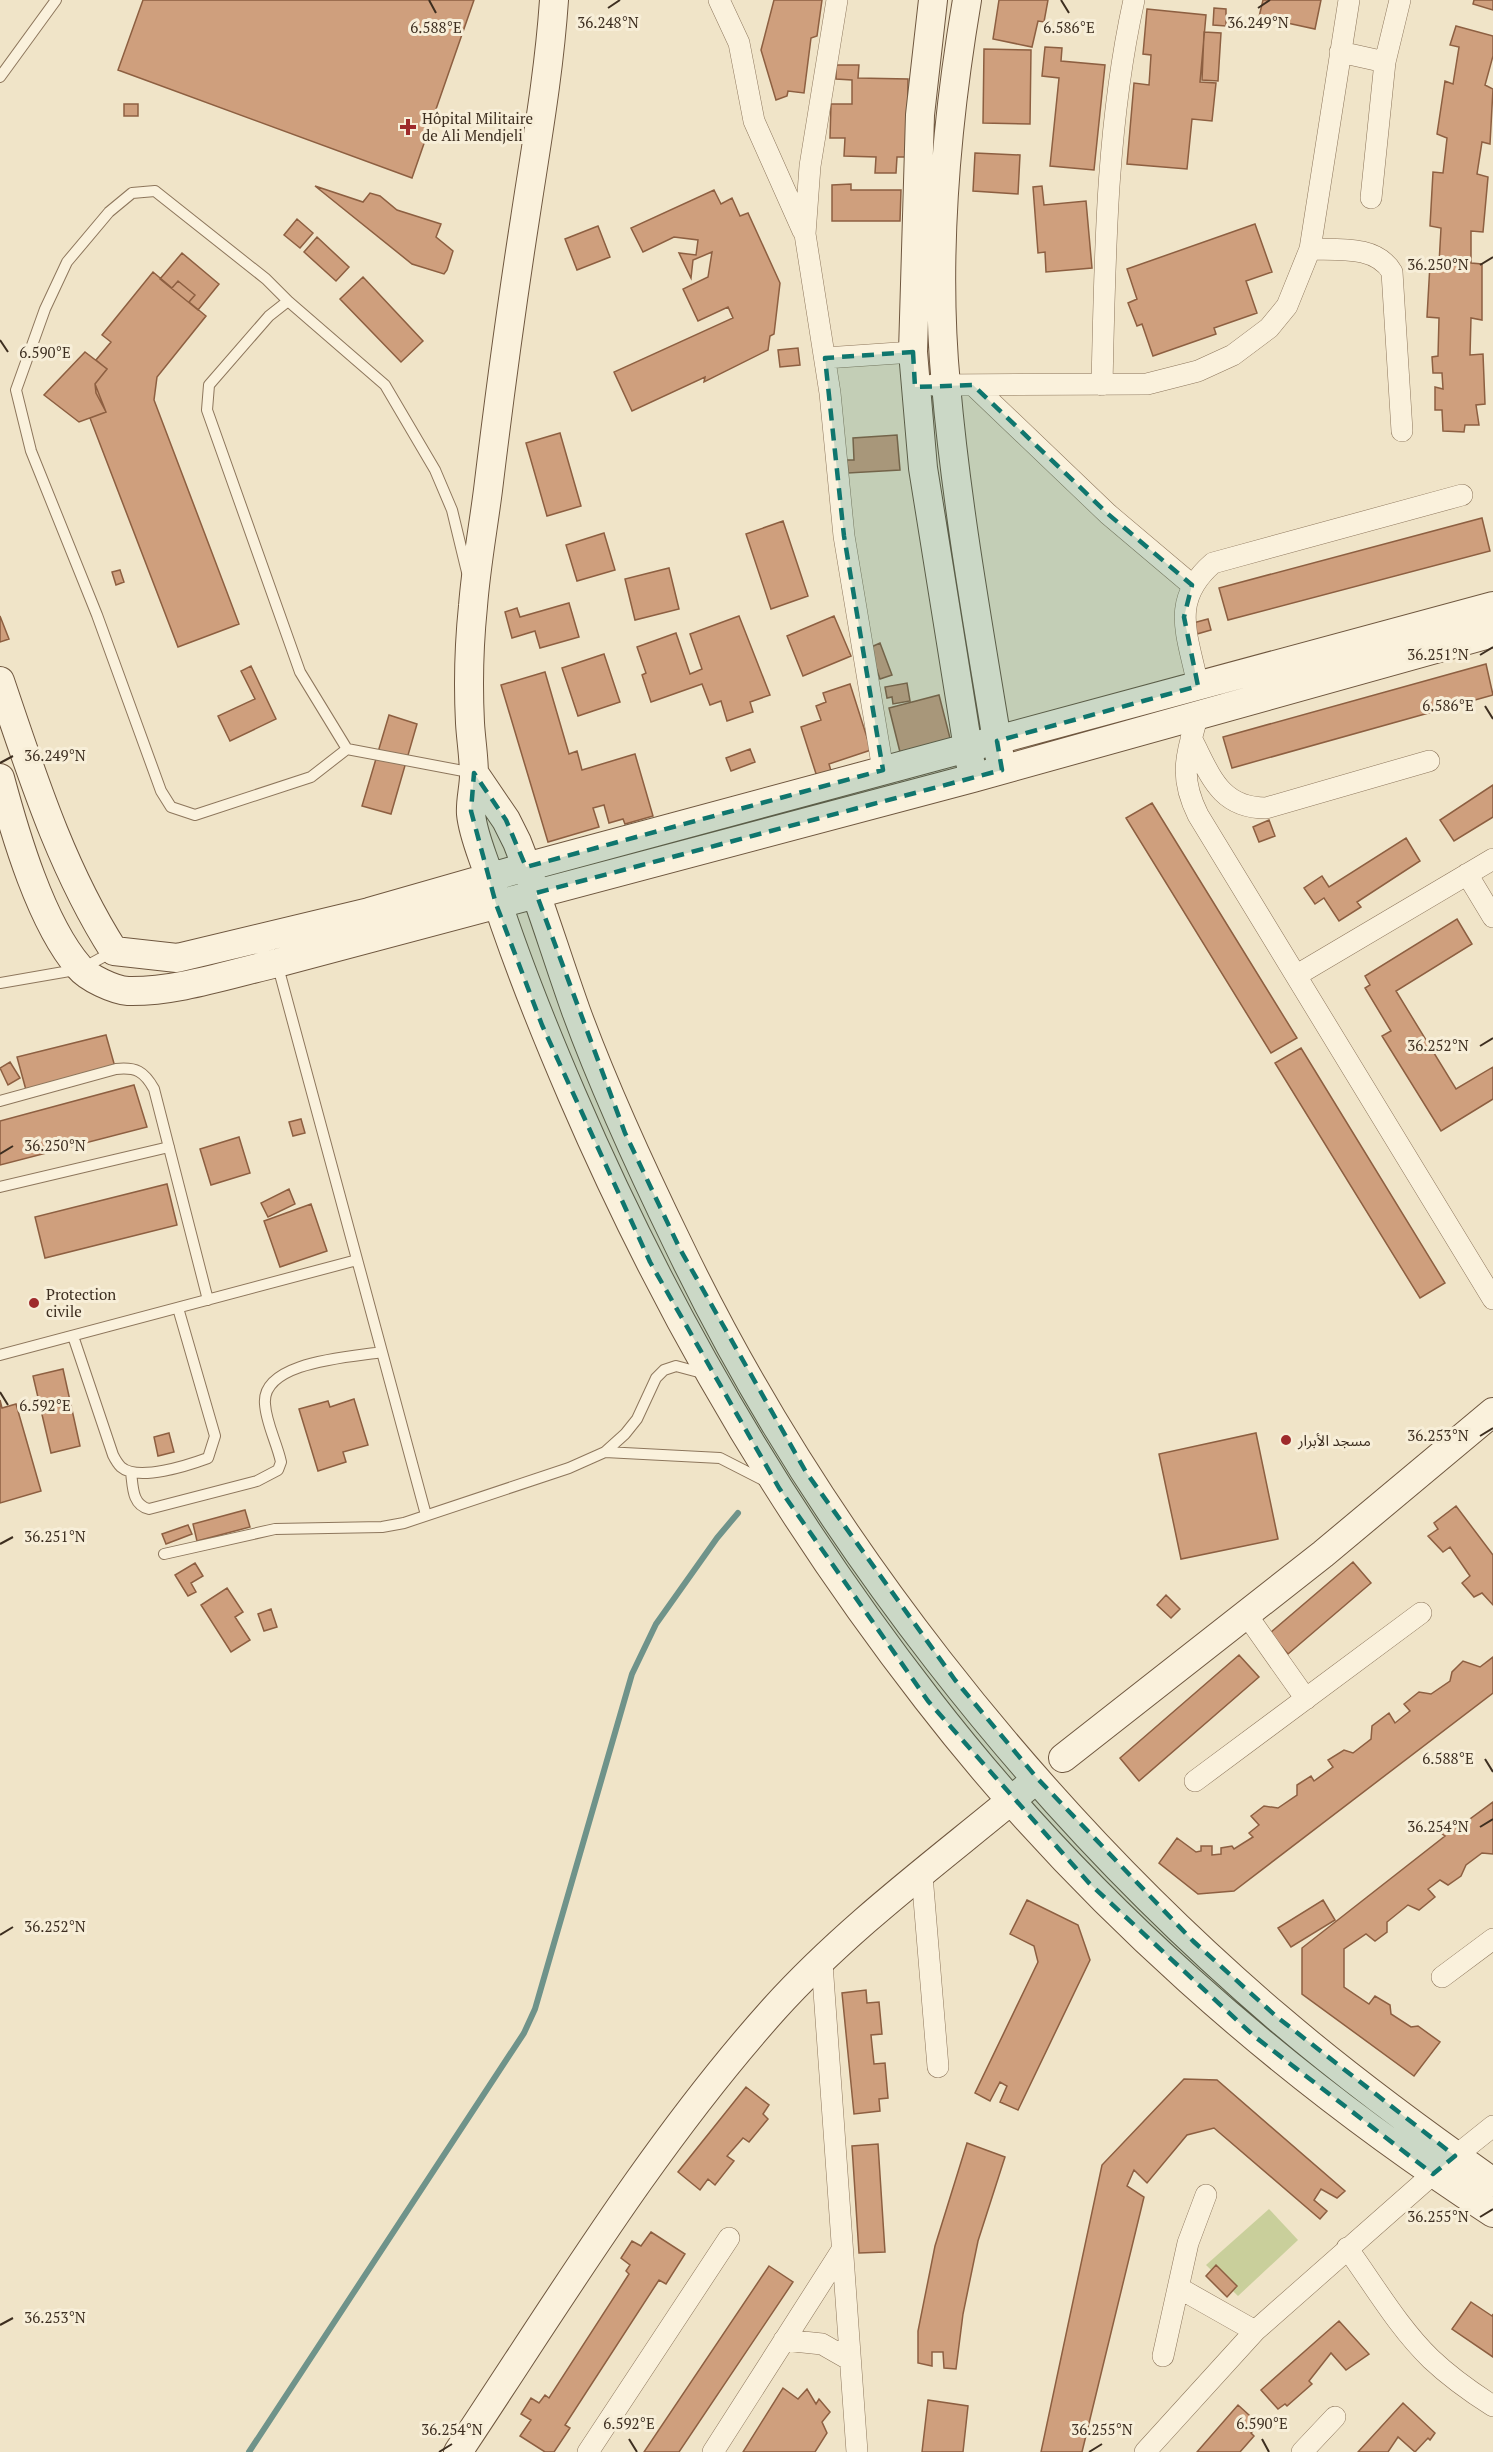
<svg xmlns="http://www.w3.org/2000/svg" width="1493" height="2452" font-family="'PT Serif','Noto Sans Arabic',serif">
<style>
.green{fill:#c9cf9b}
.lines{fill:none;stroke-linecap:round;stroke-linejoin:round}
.stream{stroke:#6f938a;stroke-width:6}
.building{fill:#cf9f7d;stroke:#8d5f41;stroke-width:1.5}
.lane-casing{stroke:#8d765c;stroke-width:12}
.street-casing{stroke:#8d765c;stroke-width:22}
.secondary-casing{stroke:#6f573f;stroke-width:30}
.lane{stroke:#faf1dc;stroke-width:10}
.street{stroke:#faf1dc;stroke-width:21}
.secondary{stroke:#faf1dc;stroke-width:28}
.marked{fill:#0f766e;fill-opacity:0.2;stroke:#0f766e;stroke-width:4.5;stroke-dasharray:12 8;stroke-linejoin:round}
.ticks{fill:none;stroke:#3d2e20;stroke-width:2}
.poi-dot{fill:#9e2a2b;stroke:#f7eed8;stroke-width:2}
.labels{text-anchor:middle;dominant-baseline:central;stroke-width:6;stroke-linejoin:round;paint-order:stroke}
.poi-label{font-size:15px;fill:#3d2e20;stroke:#f7eed8;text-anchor:start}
.ticks-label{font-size:15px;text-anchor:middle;fill:#3d2e20;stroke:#f7eed8;stroke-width:6;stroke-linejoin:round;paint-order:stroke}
</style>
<rect width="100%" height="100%" fill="#f0e4c8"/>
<path class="green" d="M1269,2209L1298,2240L1238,2296L1206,2265Z"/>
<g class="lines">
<path class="stream" d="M249,2452L524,2033L535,2009L632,1674L656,1624L717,1538L738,1513"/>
</g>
<path class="building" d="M143,0H474L412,178L118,70Z
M774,0H822L817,36L811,38L804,93L788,91L787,96L776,100L761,50Z
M999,0H1048L1044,22L1038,21L1032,47L993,39Z
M1263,0H1321L1315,29L1259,17Z
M1474,0H1493V10L1473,4Z
M1214,8L1226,9V26L1213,25Z
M1147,9L1206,15L1200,82L1216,83L1212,121L1192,119L1187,169L1127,164L1134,83L1149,85L1151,55L1143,54Z
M1456,26L1493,36V56L1485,85L1493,89L1490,144L1482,142L1477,174L1488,177L1483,232L1471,231V263L1482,264V320L1471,318L1470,355L1483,354L1485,404L1476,405L1479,425H1465L1464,432L1443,431L1442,410H1435V387L1443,389L1442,373H1433L1432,357L1438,356L1439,318L1427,317L1430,264H1439L1441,228L1430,226L1433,172L1443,173L1447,138L1437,134L1445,81L1453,84L1459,47L1450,45Z
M1204,32L1221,33L1218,81L1202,80Z
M1045,47L1062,48L1061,61L1105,65L1094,170L1050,166L1059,78L1042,76Z
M984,49L1031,50L1030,124L983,123Z
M836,65H859L858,78L908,79L907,157H897L896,173H875L876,157L844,156L845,138H830L831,104H852V80L836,79Z
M124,104H138V116H124Z
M975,153L1020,155L1018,194L973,191Z
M851,184V190H901L900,221H832V185Z
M315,186L363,202L370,193L380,196L397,210L441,224L436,237L453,251L447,270L444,274L412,264Z
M1042,186L1044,205L1086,201L1092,268L1046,272L1045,252L1038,253L1033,187Z
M714,190L721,204L732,198L740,216L748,213L780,283L774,334L770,336L768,350L704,382L705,377L632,411L614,372L733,318L728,307L698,321L683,289L708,277L712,252L693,260L691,278L679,253L696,255L698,240L674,237L643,252L631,228Z
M297,219L313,233L300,248L284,235Z
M1255,224L1272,272L1246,281L1257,313L1214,328L1216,334L1153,356L1142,324L1137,326L1128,303L1137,299L1127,269Z
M598,226L610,257L577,270L565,239Z
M317,237L349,267L336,281L304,252Z
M182,253L219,284L198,310L160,279Z
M153,272L172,288L178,281L195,295L189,302L206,316L157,377L154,400L239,624L178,647L90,418L106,412L96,393L95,384L107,369L96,360L111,342L102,335Z
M363,277L423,341L401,362L340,299Z
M798,348L800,365L780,367L778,350Z
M85,352L107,369L95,384L106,412L79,422L44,395Z
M560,433L581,506L547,516L526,443Z
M897,435L900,470L848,473L847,460H854L853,438Z
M1482,518L1490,551L1228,620L1219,588Z
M783,521L808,596L771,609L746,534Z
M604,533L615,570L577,581L566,545Z
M669,568L679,609L635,620L625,579Z
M120,570L124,582L116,585L112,572Z
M569,603L579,637L540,648L535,631L512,638L505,612L517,608L520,617Z
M0,616L9,639L0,642Z
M739,616L770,695L750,702L753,712L727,721L721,701L710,705L702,684L651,702L642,675L646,673L637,647L676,633L690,674L702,669L690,634Z
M834,616L851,656L803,676L787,636Z
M1208,619L1211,630L1197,634L1193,623Z
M880,643L892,675L880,679L869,648Z
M604,654L620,702L578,716L562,668Z
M1486,664L1493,695L1232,768L1223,737Z
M251,666L276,719L230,741L218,716L255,699L241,671Z
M545,672L569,754L577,751L582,770L635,754L653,816L625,824L623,819L609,823L604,805L593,808L599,827L548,842L501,685Z
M907,683L910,701L893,704L892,697L887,698L885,687Z
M850,684L871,750L829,764L833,778L819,783L801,727L821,720L816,706L826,702L823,693Z
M939,695L951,742L901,756L889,708Z
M389,715L417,724L391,814L362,806Z
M750,749L755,762L731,771L726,758Z
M1493,785V817L1454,841L1440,820Z
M1152,803L1297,1038L1271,1053L1126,818Z
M1269,820L1275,836L1259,842L1253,827Z
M1406,838L1420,861L1357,902L1361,907L1339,921L1324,898L1315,904L1304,888L1322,876L1329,887Z
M1457,919L1472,944L1396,991L1456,1089L1493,1067V1099L1441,1131L1382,1036L1391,1031L1365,988L1370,985L1365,976Z
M106,1035L115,1067L26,1090L17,1057Z
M1301,1048L1445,1283L1420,1298L1275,1063Z
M10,1062L20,1078L8,1085L0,1068Z
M134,1085L147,1127L0,1165V1121Z
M301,1119L305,1133L293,1136L289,1122Z
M239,1137L250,1173L211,1185L200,1149Z
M167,1184L177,1225L45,1258L35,1217Z
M289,1189L295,1204L268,1217L261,1203Z
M311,1204L327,1251L280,1267L264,1221Z
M63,1369L80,1446L51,1453L33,1376Z
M354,1399L368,1445L343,1452L346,1462L318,1471L299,1409L328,1401L330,1407Z
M0,1400L2,1408L16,1404L41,1491L0,1503Z
M169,1433L174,1452L158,1456L154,1437Z
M1256,1433L1278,1539L1181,1559L1159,1454Z
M1456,1506L1493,1555V1605L1482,1593L1474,1597L1462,1583L1470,1576L1450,1547L1443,1552L1428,1536L1438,1529L1434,1523Z
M245,1510L250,1527L197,1541L193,1524Z
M188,1525L192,1534L166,1544L162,1534Z
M1353,1562L1371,1583L1288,1654L1270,1633Z
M195,1563L203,1576L191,1583L196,1592L188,1596L175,1575Z
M227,1588L243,1612L235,1617L250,1640L231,1652L201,1605Z
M1166,1595L1180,1609L1171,1618L1157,1605Z
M271,1609L277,1627L264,1631L258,1614Z
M1239,1655L1259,1677L1139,1781L1120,1758Z
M1493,1657V1693L1234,1891L1198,1894L1159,1863L1177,1838L1196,1852L1201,1851V1846H1212V1855L1221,1854V1848L1232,1846L1234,1849L1253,1837L1249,1833L1259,1825L1251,1816L1264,1806L1278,1808L1297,1795V1785L1311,1776L1314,1781L1333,1767L1328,1760L1344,1750L1353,1753L1371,1739L1372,1726L1389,1713L1395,1723L1410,1711L1404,1704L1419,1692L1431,1694L1450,1681L1452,1672L1463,1661L1480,1667Z
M1493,1802V1854L1482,1853L1466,1865L1461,1876L1448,1885L1440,1880L1428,1889L1435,1897L1419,1910L1408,1905L1387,1922V1932L1375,1941L1366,1934L1344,1949V1987L1369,2004L1375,1996L1390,2005L1391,2014L1411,2027L1418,2026L1440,2042L1414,2076L1302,1994V1948L1445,1836L1441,1833L1459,1819L1463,1824Z
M1027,1900L1078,1925L1090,1960L1018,2110L1000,2102L1007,2086L1000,2082L990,2101L975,2093L1038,1962L1034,1946L1010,1934Z
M1323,1900L1335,1920L1291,1947L1278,1928Z
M866,1990L867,2003L879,2002L882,2034L871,2035L874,2064L885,2063L888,2098L879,2099L880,2111L854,2114L842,1993Z
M1184,2079L1217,2080L1345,2191L1337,2198L1321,2189L1314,2200L1327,2211L1320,2219L1214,2128L1187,2135L1147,2183L1134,2170L1127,2186L1144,2197L1082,2452H1041L1102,2165Z
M746,2087L769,2105L763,2114L768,2119L749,2142L743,2138L727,2156L734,2161L715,2185L708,2179L700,2190L678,2172Z
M967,2143L1005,2157L978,2241L963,2314L956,2369L944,2368L943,2352H932V2366L918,2363V2331L935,2246Z
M878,2144L885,2252L859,2253L852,2146Z
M651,2232L685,2254L666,2284L659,2280L565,2425L570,2428L554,2452H545L520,2436L531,2420L521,2414L531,2398L539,2403L545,2395L549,2398L629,2274L626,2271L630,2265L621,2258L632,2241L641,2246Z
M1216,2265L1237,2286L1227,2297L1206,2276Z
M769,2266L793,2282L679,2452H644Z
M1471,2302L1492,2316L1493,2314V2357L1452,2329Z
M1339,2321L1369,2354L1346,2370L1331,2353L1309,2381L1312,2384L1287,2406L1285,2404L1278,2409L1261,2390Z
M783,2388L798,2399L807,2389L816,2404L819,2399L830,2412L822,2422L827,2433L815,2452H743Z
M928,2400L968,2406L963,2452H922Z
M1403,2403L1435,2433L1430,2440L1428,2438L1415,2452L1398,2437L1388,2452H1358Z
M1238,2405L1259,2424L1251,2433L1254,2436L1240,2452H1197Z"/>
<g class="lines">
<g class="lane-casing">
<path id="lane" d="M0,77L56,0
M288,301L266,279L155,191L132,193L109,212L67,262L45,309L16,390L31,451L97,615L161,791L171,807L195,815L311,777L347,749
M467,572L452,510L435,470L385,385L288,301L269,316L209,385L207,410L300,672L347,749L474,773
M277,963L426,1515
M0,983L81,969L114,951
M0,1101L116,1069C136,1067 144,1071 154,1089L208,1300
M0,1187L169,1147
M73,1336L113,1455C115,1459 118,1464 121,1467C138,1482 189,1465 208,1458L215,1436L178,1308
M0,1355L357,1260
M605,1452L720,1458L765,1481
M131,1472C133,1487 132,1505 149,1509L257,1481L278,1470L281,1462C277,1443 266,1423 265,1404C261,1361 352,1357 382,1352
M164,1554L275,1529L382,1527L404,1523L569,1468L605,1452L625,1434L637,1419L656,1378L664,1370L676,1366L706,1374"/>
</g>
<g class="street-casing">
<path id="street" d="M719,0L739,43L754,121L803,231
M837,0L810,166L805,234L830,393L844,536L883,770
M1340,52L1385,62L1400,0
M1371,198L1385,62
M1310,249C1338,250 1376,245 1392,272L1402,431
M825,358L913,352
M933,385L1147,384L1198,371L1233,355L1269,328L1287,306L1310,249L1349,0
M973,385L1108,514L1192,585
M1102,385C1105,256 1106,127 1134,0
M1198,686C1188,635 1169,601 1213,563L1462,495
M1198,714C1187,755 1178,775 1198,815L1493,1299
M1191,738C1210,774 1219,808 1266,808L1429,761
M1467,874L1493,917
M1297,975L1493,859
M1246,1614L1306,1699
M1195,1781L1421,1613
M922,1875L938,2067
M822,1963L857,2452
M1442,1977L1493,1939
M1347,2248C1374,2285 1398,2327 1431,2359C1450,2377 1471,2392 1493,2406
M1179,2288L1255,2331
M784,2340L822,2344L850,2360
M1163,2356L1188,2243L1206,2195
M588,2452L729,2238
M713,2452L842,2250
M1145,2452L1255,2331L1433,2174L1493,2126
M1302,2452L1335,2417"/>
</g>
<g class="secondary-casing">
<path id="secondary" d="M554,0C549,74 536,146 525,219C511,309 499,399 488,490C483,529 476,567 473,606C469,645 468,684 470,723C471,740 474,758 474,775C474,788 470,801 471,814C473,835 483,856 489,876C512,951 541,1023 572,1095C664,1309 784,1515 927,1699C1083,1901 1280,2074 1493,2213
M933,0L920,115L913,352L923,468L971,767
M967,0C946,124 934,260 946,385C957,511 980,635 1000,759
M0,681C32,775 61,868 114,951L177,958L369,912L526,867L1493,606
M474,773L506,820L517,842C539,898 556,955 576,1011C605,1090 641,1168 678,1244C816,1532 1035,1810 1277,2017C1346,2076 1419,2130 1493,2182
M0,778C15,834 41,923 79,967C88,978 114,990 128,991C177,992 229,974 277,963L973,778L1493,633
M1063,1758L1323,1554L1493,1412
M458,2452C558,2302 653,2144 774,2009C849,1926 941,1859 1026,1788"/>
</g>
<use href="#lane" class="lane"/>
<use href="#street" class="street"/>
<use href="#secondary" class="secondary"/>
</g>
<path class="marked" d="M913,352L915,387L973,385L1108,514L1192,585L1184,617L1198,686L997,741L1002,770L536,893L625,1133L680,1249L806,1472L955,1680L1037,1778L1193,1941L1277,2017L1455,2156L1433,2174L1254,2036L1089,1883L928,1701L779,1488L650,1262L542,1025L496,904L471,811L474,773L506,820L526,867L883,770L844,536L825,358Z"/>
<path class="ticks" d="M429,0L436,13M1061,0L1069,13M608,8L620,0M1258,8L1270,0M1480,265L1493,257M0,340L8,352M1480,655L1493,647M1485,706L1493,719M0,763L13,756M1480,1046L1493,1038M0,1154L13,1146M0,1392L8,1405M1480,1436L1493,1428M0,1544L13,1537M1485,1759L1493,1772M1480,1827L1493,1819M0,1935L13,1927M1480,2217L1493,2209M0,2325L13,2318M629,2439L637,2452M1262,2439L1269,2452M439,2452L452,2444M1089,2452L1102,2444"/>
<g class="poi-dot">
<path d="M405 118h6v6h6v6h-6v6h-6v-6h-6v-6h6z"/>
<circle cx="34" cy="1303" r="6"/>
<circle cx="1286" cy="1440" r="6"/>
</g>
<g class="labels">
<g class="poi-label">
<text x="422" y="118">Hôpital Militaire<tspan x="422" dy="17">de Ali Mendjeli</tspan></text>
<text x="46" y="1294">Protection<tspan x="46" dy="17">civile</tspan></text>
<text x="1298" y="1440">مسجد الأبرار</text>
</g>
</g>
<g class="ticks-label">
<text x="608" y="28">36.248°N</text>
<text x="1258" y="28">36.249°N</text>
<text x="436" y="33">6.588°E</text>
<text x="1069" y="33">6.586°E</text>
<text x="1438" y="270">36.250°N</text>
<text x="45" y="358">6.590°E</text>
<text x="1438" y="660">36.251°N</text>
<text x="1448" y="711">6.586°E</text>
<text x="55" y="761">36.249°N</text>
<text x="1438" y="1051">36.252°N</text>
<text x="55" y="1151">36.250°N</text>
<text x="45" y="1411">6.592°E</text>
<text x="1438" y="1441">36.253°N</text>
<text x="55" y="1542">36.251°N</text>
<text x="1448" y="1764">6.588°E</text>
<text x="1438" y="1832">36.254°N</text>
<text x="55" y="1932">36.252°N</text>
<text x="1438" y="2222">36.255°N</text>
<text x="55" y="2323">36.253°N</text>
<text x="629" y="2429">6.592°E</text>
<text x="1262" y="2429">6.590°E</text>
<text x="452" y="2435">36.254°N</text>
<text x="1102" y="2435">36.255°N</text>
</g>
</svg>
